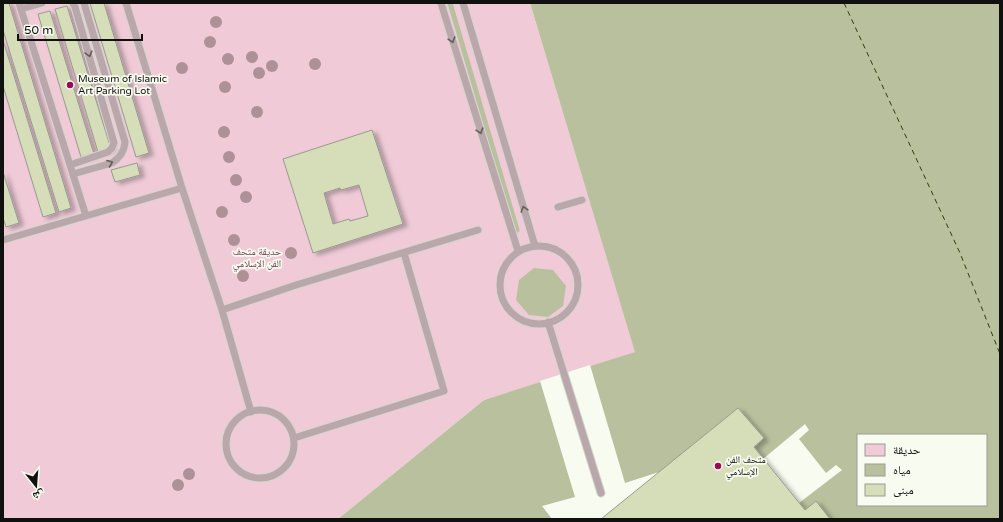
<svg xmlns="http://www.w3.org/2000/svg" width="1003" height="522" font-family="'Varela Round','Noto Naskh Arabic',sans-serif">
<style>
.green{fill:#f0cbd7}
.water{fill:#b8c09d;fill-rule:evenodd}
.pier{fill:#f8fbf0}
.lines{fill:none;stroke-linecap:round;stroke-linejoin:round}
.stream{stroke:#b8c09d;stroke-width:5}
.ferry{stroke:#343d00;stroke-width:1;stroke-dasharray:5 4;stroke-linecap:butt}
.building{fill:#d5ddb9;stroke:#989a90;fill-rule:evenodd;filter:url(#shadow)}
.lane-casing{stroke:#d3d6cc;stroke-width:9}
.lane{stroke:#b9a7ac;stroke-width:7}
.tree{fill:#ae9197}
.oneway{stroke:#645c5d}
.poi-dot{fill:#9c0a57;stroke:#f8fbf0;stroke-width:1.5}
.labels{text-anchor:middle;dominant-baseline:central;stroke-width:3.5;stroke-linejoin:round;paint-order:stroke}
.poi-label{font-size:10px;fill:#10110e;stroke:#f8fbf0;text-anchor:start}
.park-label{font-size:10px;fill:#713b4f;stroke:#f8fbf0}
</style>
<defs>
<filter id="shadow"><feDropShadow dx="4.5" dy="2.5" stdDeviation="2" flood-color="#0004"/></filter>
</defs>
<rect width="100%" height="100%" fill="#f8fbf0"/>
<path class="green" d="M3,3H530L636,353L484,400L338,519H3Z"/>
<path class="water" d="M530,3H1000V519H338L484,400L635,352ZM858,435H986V505H858Z
M534,268L553,270L566,286L563,306L548,317L529,315L516,300L519,280Z"/>
<path class="pier" d="M590,365L625,483L659,472L738,408L764,438L754,447L763,459L805,424L809,430L799,439L826,473L836,465L842,470L799,503L805,510L830,519H552L542,506L575,497L540,381Z"/>
<g class="lines">
<path class="stream" d="M450,3L517,230"/>
<path class="ferry" d="M844,3L960,253L1000,354"/>
</g>
<path class="building" d="M3,3H9L71,208L59,212L3,30Z
M90,3H104L149,153L136,157Z
M67,6L111,149L98,152L55,9Z
M50,11L94,154L81,157L38,14Z
M3,40L56,213L43,217L3,86Z
M372,130L403,224L313,253L283,159ZM359,185L368,216L350,221L349,219L333,224L324,193L340,188L341,190Z
M137,163L140,175L115,182L111,170Z
M3,172L19,223L6,227L3,218Z
M738,408L764,438L754,447L805,510L816,501L830,519H601Z"/>
<g class="lines">
<g class="lane-casing">
<path id="lane" d="M19,3L86,216
M126,3L182,188L222,310L251,412
M441,3L518,251
M463,3L535,246
M21,9L42,3
M70,165L108,152L112,148L114,143L75,7L73,3
M73,174L112,163C120,157 124,152 125,142L84,3
M558,207L582,200
M3,240L182,188
M500 285a39 39 0 1 1 78 0a39 39 0 1 1-78 0Z
M222,310L296,285L478,230
M548,322L601,493
M226 444a34 34 0 1 1 68 0a34 34 0 1 1-68 0Z
M294,438L444,391L404,253"/>
</g>
<use href="#lane" class="lane"/>
</g>
<g class="tree">
<circle cx="216" cy="22" r="6"/>
<circle cx="210" cy="42" r="6"/>
<circle cx="252" cy="57" r="6"/>
<circle cx="228" cy="59" r="6"/>
<circle cx="315" cy="64" r="6"/>
<circle cx="272" cy="66" r="6"/>
<circle cx="182" cy="68" r="6"/>
<circle cx="259" cy="73" r="6"/>
<circle cx="225" cy="87" r="6"/>
<circle cx="257" cy="112" r="6"/>
<circle cx="224" cy="132" r="6"/>
<circle cx="229" cy="157" r="6"/>
<circle cx="236" cy="180" r="6"/>
<circle cx="246" cy="197" r="6"/>
<circle cx="222" cy="212" r="6"/>
<circle cx="234" cy="240" r="6"/>
<circle cx="291" cy="253" r="6"/>
<circle cx="243" cy="276" r="6"/>
<circle cx="189" cy="474" r="6"/>
<circle cx="178" cy="485" r="6"/>
</g>
<defs><path id="oneway-chevron" d="M-2-3.5L2.5 0L-2 3.5" fill="none" stroke-width="1.6" stroke-linecap="round" stroke-linejoin="round"/></defs>
<g class="oneway">
<use href="#oneway-chevron" transform="translate(452 40) rotate(73)"/>
<use href="#oneway-chevron" transform="translate(89 54) rotate(74)"/>
<use href="#oneway-chevron" transform="translate(480 131) rotate(72)"/>
<use href="#oneway-chevron" transform="translate(110 163) rotate(-22)"/>
<use href="#oneway-chevron" transform="translate(524 209) rotate(-107)"/>
</g>
<g class="poi-dot">
<circle cx="70" cy="85" r="4"/>
<circle cx="718" cy="466" r="4"/>
</g>
<g class="labels">
<g class="poi-label">
<text x="78" y="79">Museum of Islamic<tspan x="78" dy="12">Art Parking Lot</tspan></text>
<text x="726" y="460">متحف الفن<tspan x="726" dy="12">الإسلامي</tspan></text>
</g>
<g class="park-label">
<text x="257" y="252">حديقة متحف<tspan x="257" dy="12">الفن الإسلامي</tspan></text>
</g>
</g>
<rect width="1003" height="522" fill="none" stroke="#10110e" stroke-width="8"/>
<rect x="857" y="434" width="130" height="72" fill="#f8fbf0" stroke="#9b9d96"/>
<rect x="865" y="444" width="20" height="12" fill="#f0cbd7" stroke="#9b9d96"/>
<text x="893" y="454" font-size="12" fill="#10110e">حديقة</text>
<rect x="865" y="464" width="20" height="12" fill="#b8c09d" stroke="#9b9d96"/>
<text x="893" y="474" font-size="12" fill="#10110e">مياه</text>
<rect x="865" y="484" width="20" height="12" fill="#d5ddb9" stroke="#9b9d96"/>
<text x="893" y="494" font-size="12" fill="#10110e">مبنى</text>
<g transform="translate(36 486) rotate(163)" stroke="#f8fbf0" stroke-width="3" paint-order="stroke">
<path d="M0-3L7 15L0 10L-7 15Z" fill="#10110e"/>
<text y="-6" font-size="11" font-weight="bold" text-anchor="middle" fill="#10110e">ش</text>
</g>
<path d="M18 34v6h124v-6" fill="none" stroke="#10110e" stroke-width="2"/>
<text x="24" y="34" font-size="12" fill="#10110e" stroke="#f8fbf0" stroke-width="3" paint-order="stroke">50 m</text>
</svg>
